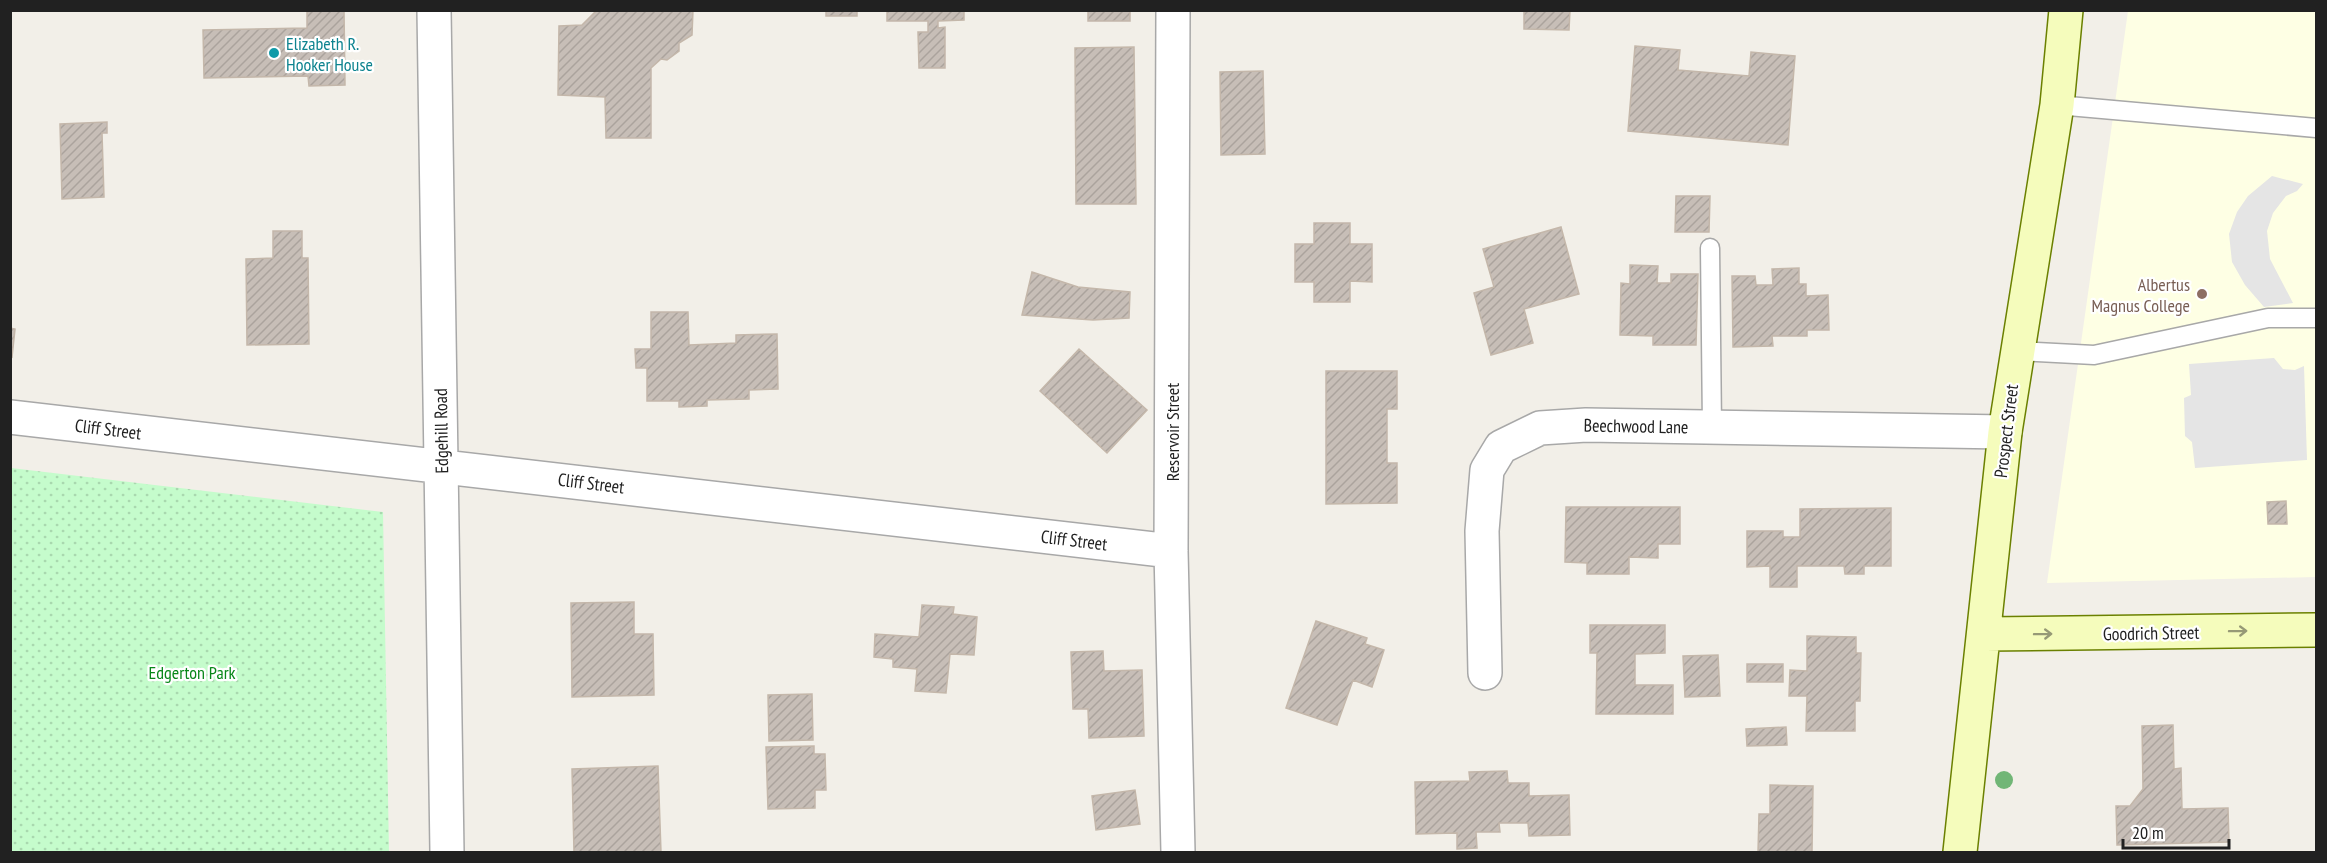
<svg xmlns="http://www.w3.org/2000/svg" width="2327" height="863" font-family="'PT Sans Narrow',sans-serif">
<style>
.education{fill:#feffe4}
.park{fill:url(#park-dots)}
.parking{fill:#e5e5e5}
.building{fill:url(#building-hatch);stroke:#c4b7aa;stroke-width:1.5}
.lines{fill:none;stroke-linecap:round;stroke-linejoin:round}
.lane-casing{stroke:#a8a8a8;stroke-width:21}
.street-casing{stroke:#a8a8a8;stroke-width:36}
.secondary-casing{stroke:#6b8001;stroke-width:36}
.lane{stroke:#fff;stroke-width:18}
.street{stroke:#fff;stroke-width:33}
.secondary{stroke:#f5fcbc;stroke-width:33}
.tree{fill:#71b676}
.oneway{stroke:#969976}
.culture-dot{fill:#0f9aa8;stroke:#fff;stroke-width:2}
.education-dot{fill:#8d6e63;stroke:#fff;stroke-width:2}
.labels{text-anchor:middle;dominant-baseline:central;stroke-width:4.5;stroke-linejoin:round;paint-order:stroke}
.culture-label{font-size:18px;fill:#0d838f;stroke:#fff;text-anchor:start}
.education-label{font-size:18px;fill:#785e54;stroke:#fff;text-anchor:end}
.street-label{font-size:18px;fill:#212121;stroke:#fff}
.park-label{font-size:18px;fill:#088719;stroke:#fff}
</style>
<defs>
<pattern id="park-dots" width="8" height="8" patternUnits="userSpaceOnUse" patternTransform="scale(1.5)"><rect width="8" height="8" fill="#c5fccc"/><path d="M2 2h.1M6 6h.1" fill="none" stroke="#a9d8af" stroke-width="1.8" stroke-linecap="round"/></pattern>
<pattern id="building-hatch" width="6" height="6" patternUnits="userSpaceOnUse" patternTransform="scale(1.5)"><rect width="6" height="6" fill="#c7beb7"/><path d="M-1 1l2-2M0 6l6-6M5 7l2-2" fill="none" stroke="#aba39d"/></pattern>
</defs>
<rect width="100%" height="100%" fill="#f2efe8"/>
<path class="education" d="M2128,11H2316V577L2047,583Z"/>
<path class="park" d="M11,468L383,512L389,852H11Z"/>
<path class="parking" d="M2272,176L2303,184L2297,191L2286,196L2273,213L2267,231L2270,259L2293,303L2264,307L2245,285L2232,262L2229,234L2237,212L2248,196Z
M2274,358L2283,369L2295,370L2304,366L2307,460L2195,468L2192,442L2185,436L2184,398L2191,395L2189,364Z"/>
<path class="building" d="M307,10H344L345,85L309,86L308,76L204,78L203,30L307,28Z
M597,10H693L692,35L679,43V51L667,60L661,59L651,68V138H606L605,97L558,95L559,26L582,25Z
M826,10H857V16H826Z
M887,10H964V20L938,21V28L945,27V68H919L918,32H928V21H887Z
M1088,10H1130V21H1088Z
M1524,10H1570L1569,30L1524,29Z
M1635,46L1680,50L1678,70L1749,76L1751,52L1795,56L1788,145L1628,131Z
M1134,47L1136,204H1076L1075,48Z
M1263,71L1265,154L1221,155L1220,72Z
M107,122V133H102L104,197L62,199L60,124Z
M1676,196H1710L1709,232H1675Z
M1314,223H1350V244H1372V282L1350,281V302H1314V282H1295V244H1314Z
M1561,227L1579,294L1524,309L1533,343L1491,355L1474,293L1494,287L1483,249Z
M273,231H302V258H308L309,344L247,345L246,259L273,258Z
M1630,265L1658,266L1657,283H1671V274H1698L1696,345H1653V336L1620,335L1621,283L1630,284Z
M1799,268V284H1806V296L1828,295L1829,330H1807V336H1772L1773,346L1733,347L1732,276H1755L1756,285H1773L1772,269Z
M1032,272L1078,287L1130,292L1129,318L1093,320L1022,315Z
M651,312H688L689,345L736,343V335L777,334L778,389L749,390V399L707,400V406L679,407V401H647V368H636L635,349H651Z
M10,328L15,329L12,357L10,356Z
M1079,349L1147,410L1107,453L1040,391Z
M1326,371H1397V409H1387V463H1397V503L1326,504Z
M2286,501L2287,524H2268L2267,502Z
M1566,507H1680V544H1658V558L1629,557V574H1587V563L1565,562Z
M1891,508V566H1864V574H1845L1844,566H1797V587H1770V566L1747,567V531H1783V537H1800V509Z
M634,602V634H653L654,695L572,697L571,603Z
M922,605L954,607L953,614L977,617L974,655L950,654L946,693L915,691L917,669L893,667V659L874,657L875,634L919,637Z
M1316,621L1367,638L1365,644L1384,650L1372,687L1353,680L1337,725L1286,708Z
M1590,625H1665V653L1635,654V685H1673V714H1596L1597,653H1590Z
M1807,636L1856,637V653H1861L1860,701H1855V731H1806L1807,696H1789L1790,670L1807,671Z
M1103,651L1104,671L1142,670L1144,736L1089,738L1088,709H1073L1071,652Z
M1718,655L1720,696L1685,697L1683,656Z
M1747,664H1783V682H1747Z
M812,694L813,740L769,741L768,695Z
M2173,725L2174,769L2181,768L2182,809L2228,808L2229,842L2117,845L2116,806H2130L2143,789L2142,726Z
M1786,727L1787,745L1747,746L1746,729Z
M814,746V754H825L826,790H815V808L768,809L766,747Z
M658,766L661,852H574L572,769Z
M1507,771L1508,783H1529V796L1569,795L1570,835L1529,836L1528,823H1499L1500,832H1476L1477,848L1457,849V833L1416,834L1415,782L1470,781L1469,772Z
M1770,785L1813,786L1812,852H1758L1759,814H1770Z
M1135,790L1140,824L1096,830L1092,796Z"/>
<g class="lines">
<g class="lane-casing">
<path id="lane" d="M2057,105L2316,128
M1710,248L1712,427
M2017,351L2094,355L2268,318H2316"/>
</g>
<g class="street-casing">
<path id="street" d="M434,10L447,852
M1173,10L1171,551L1178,852
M10,417L1171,551
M1485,673L1482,531L1487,470L1501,447L1540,428L1586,425L2005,432"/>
</g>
<g class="secondary-casing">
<path id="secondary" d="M1985,634L2316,630
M1960,852L2005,432L2057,105L2066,10"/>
</g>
<use href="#lane" class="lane"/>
<use href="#street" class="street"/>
<use href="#secondary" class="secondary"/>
</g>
<circle class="tree" cx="2004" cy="780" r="9"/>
<defs><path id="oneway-shaft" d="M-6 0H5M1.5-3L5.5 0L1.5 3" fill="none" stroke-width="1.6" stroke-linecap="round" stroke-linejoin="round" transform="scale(1.5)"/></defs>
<g class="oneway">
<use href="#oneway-shaft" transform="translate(2238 631) rotate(-1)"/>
<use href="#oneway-shaft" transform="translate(2043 634) rotate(-1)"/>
</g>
<circle class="culture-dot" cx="274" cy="53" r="6"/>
<circle class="education-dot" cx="2202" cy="294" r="6"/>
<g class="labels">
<g class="culture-label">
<text x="286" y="43">Elizabeth R.<tspan x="286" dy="21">Hooker House</tspan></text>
</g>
<g class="education-label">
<text x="2190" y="284">Albertus<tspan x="2190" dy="21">Magnus College</tspan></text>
</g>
<g class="street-label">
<text transform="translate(1636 426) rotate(1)">Beechwood Lane</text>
<text transform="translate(108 429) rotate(7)">Cliff Street</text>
<text transform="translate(441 431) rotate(-91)">Edgehill Road</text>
<text transform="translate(2006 431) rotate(-83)">Prospect Street</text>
<text transform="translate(1172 432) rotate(-90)">Reservoir Street</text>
<text transform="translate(591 483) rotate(7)">Cliff Street</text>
<text transform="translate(1074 540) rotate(7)">Cliff Street</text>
<text transform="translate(2151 633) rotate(-1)">Goodrich Street</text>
</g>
<g class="park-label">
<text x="192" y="672">Edgerton Park</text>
</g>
</g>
<rect width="2327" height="863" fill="none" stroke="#212121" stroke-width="24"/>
<path d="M2123 839v9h106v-9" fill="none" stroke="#212121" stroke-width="3"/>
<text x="2132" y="839" font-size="18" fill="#212121" stroke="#ffffff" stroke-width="4.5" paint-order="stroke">20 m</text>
</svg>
